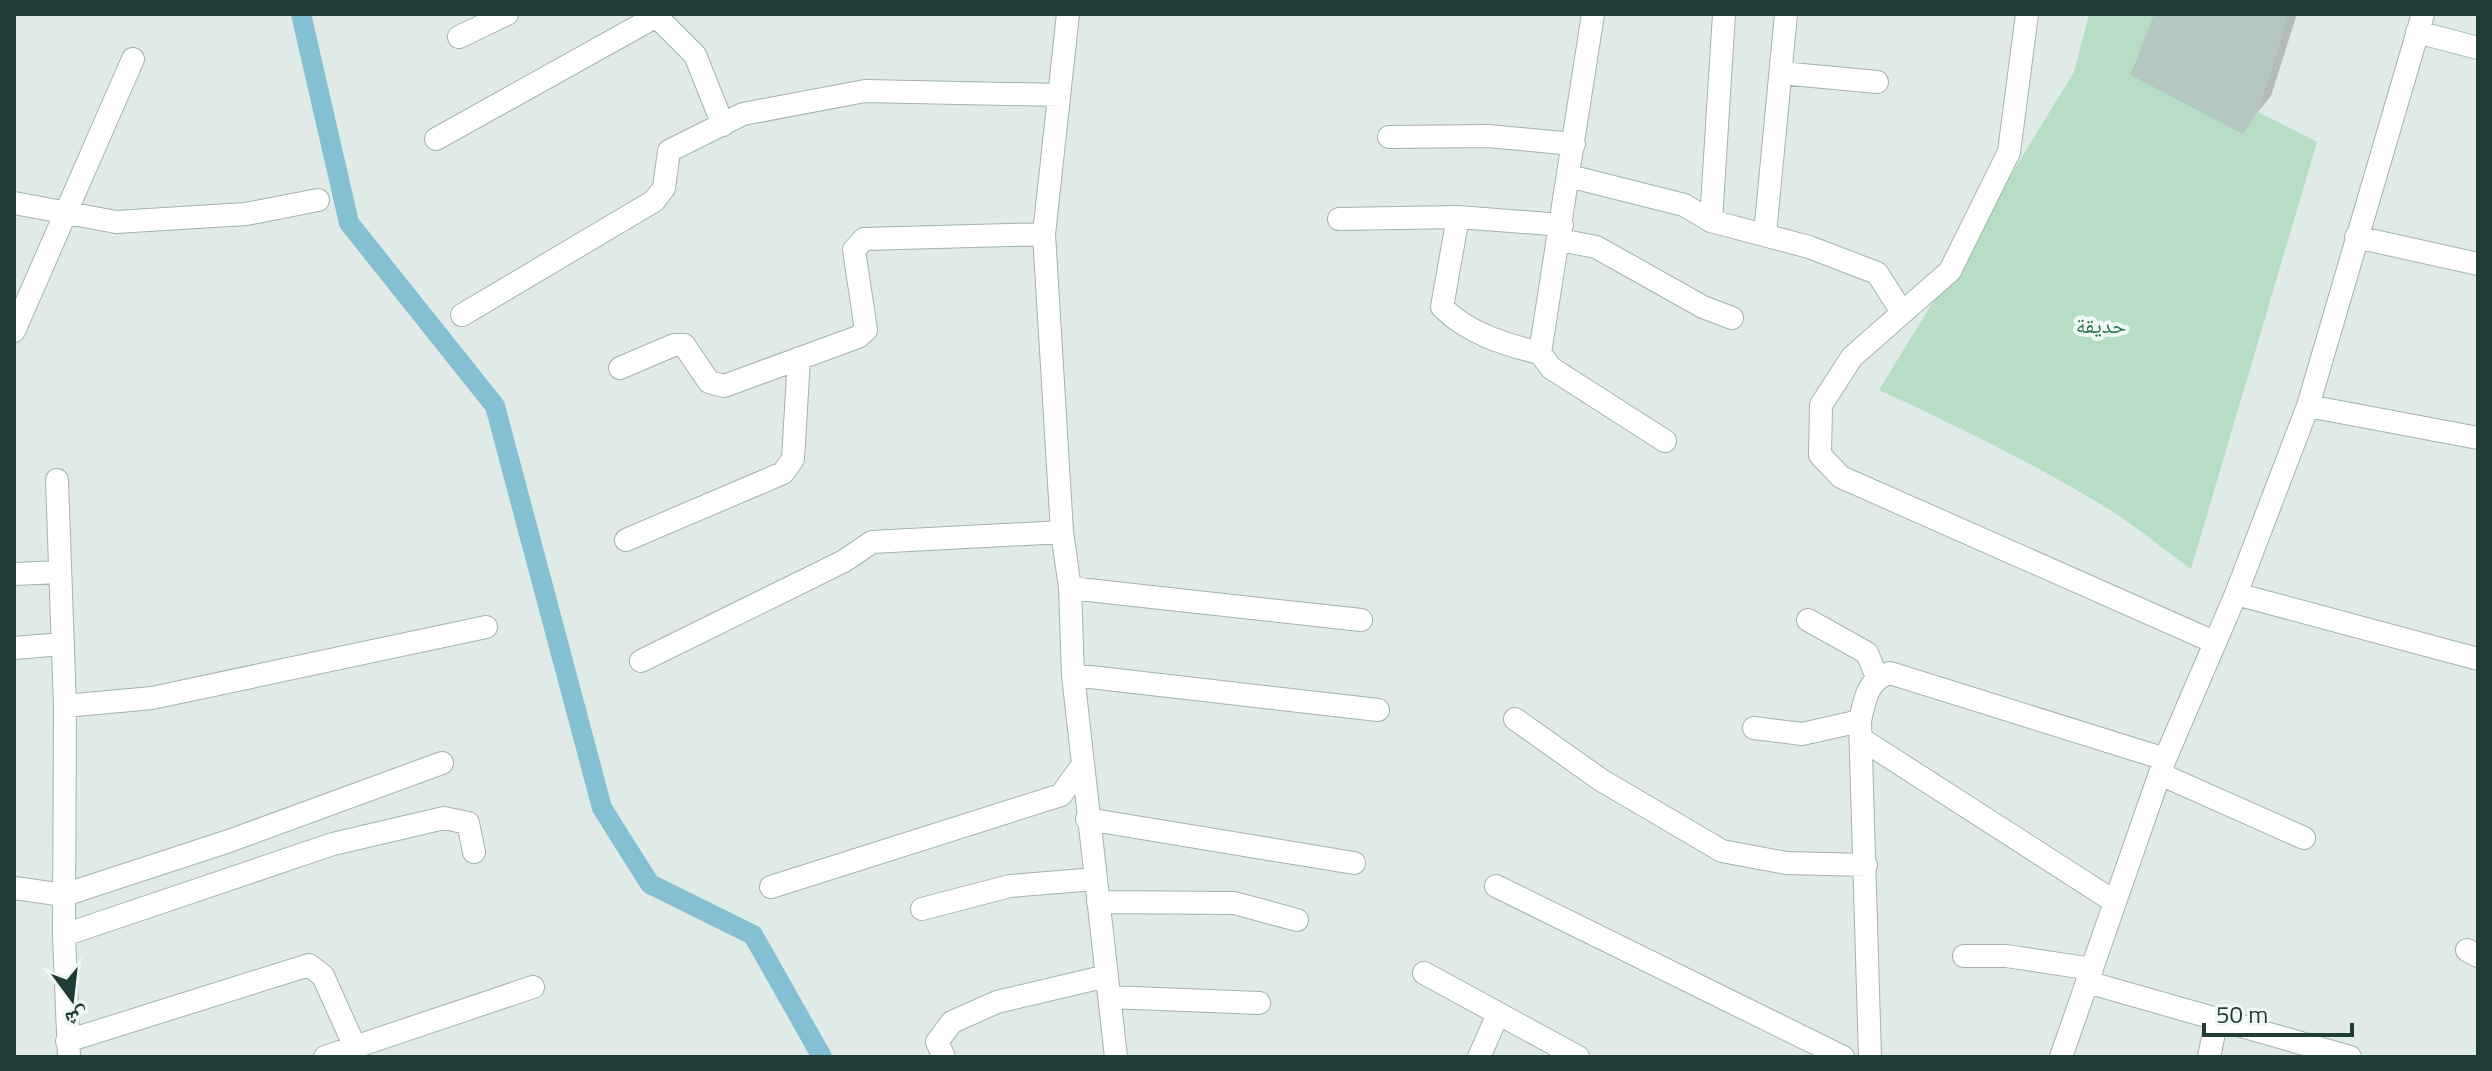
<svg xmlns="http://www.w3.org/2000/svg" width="2492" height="1071" font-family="'Titillium Web','Noto Naskh Arabic',sans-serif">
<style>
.green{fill:#b7ddc5}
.shadow{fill:#0003}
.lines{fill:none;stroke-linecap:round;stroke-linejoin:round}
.canal{stroke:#85bfd2;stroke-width:20}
.building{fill:#b5c6c0}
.minor-casing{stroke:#a3b3af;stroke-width:24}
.minor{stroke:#fff;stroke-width:22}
.labels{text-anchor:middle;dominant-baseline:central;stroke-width:8;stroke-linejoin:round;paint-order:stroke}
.park-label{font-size:22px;fill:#29744d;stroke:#f0f8f5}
</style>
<rect width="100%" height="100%" fill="#e0ebe7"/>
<path class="green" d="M2089,14H2154L2130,75L2243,133L2258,112L2317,142L2191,569C2163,549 2136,526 2107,508C2033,463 1957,426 1879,390L2074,72Z"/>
<path class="shadow" d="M2157,14H2297L2271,96L2242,131Z"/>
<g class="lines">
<path class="canal" d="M301,14L349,223L495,406L602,808L650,884L753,935L822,1057"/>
</g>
<path class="building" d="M2154,14H2289L2258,112L2243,134L2130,75Z"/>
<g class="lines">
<g class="minor-casing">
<path id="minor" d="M654,14L695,55L723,125
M1068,14L1044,234L1062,532L1070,588L1073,675L1116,1057
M1593,14L1540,353L1551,368L1665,441
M2027,14L2009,152L1950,271L1852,357L1821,405L1820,455L1841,477L2214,642
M2417,32L2478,48
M459,37L507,14
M1781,73L1877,82
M1389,137L1488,136L1574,144
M436,139L655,17
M1569,176L1684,205L1711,221L1809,247L1877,273L1902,312
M14,203L116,222L246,214L318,200
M1458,217L1442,307C1467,333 1506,345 1540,353
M1339,219L1458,217L1562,225
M1711,221L1724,14
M1765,234L1786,14
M2356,237L2478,264
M1560,240L1596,247L1703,307L1732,318
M462,315L654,201L664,188L669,151L743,114L865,91L1059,95
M14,331L133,59
M620,368L674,345H684L709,382L724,386L858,337L866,330L854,250L864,239L1044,234
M2308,406L2478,438
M57,480L65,706L64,935L69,1057
M626,540L783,473L793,459L799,358
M14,574L60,572
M1070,588L1361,620
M2236,594L2478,659
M1808,620L1867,653L1877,677
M14,648L62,644
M641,661L844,561L872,542L1062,532
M1073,675L1378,710
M65,706L152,698L486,627
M1515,719L1601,780L1722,851L1786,863L1866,865
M1754,728L1802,734L1860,721
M1863,740L2115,902
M2160,774L2304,838
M1087,819L1354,863
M1496,886L1843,1057
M771,887L1061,795L1081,767
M14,888L64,895L229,841L442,763
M1098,902L1234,903L1297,920
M922,909L1010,886L1095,879
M64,935L333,844L444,818L468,823L474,852
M2467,950L2478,956
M1964,956H2006L2092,969
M1424,973L1578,1057
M2087,982L2350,1057
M1110,997L1259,1003
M67,1041L309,965L323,976L355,1047
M325,1057L533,987
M944,1057L937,1042L952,1022L997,1002L1107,976
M1479,1057L1498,1014
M1870,1057L1860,721C1865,699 1867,680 1890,673L2165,759
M2061,1057L2165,759L2236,594L2308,406L2423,14
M2209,1057L2217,1018"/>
</g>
<use href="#minor" class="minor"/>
</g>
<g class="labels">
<g class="park-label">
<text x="2101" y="325">حديقة</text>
</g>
</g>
<rect width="2492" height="1071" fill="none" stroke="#203c37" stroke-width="32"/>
<g transform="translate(72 999) rotate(165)" stroke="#f0f8f5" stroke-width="6" paint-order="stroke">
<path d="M0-6L14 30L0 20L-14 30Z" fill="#203c37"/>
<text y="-12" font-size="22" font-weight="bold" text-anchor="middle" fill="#203c37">ش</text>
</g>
<path d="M2204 1023v12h148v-12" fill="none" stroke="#203c37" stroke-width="4"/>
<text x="2216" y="1023" font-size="24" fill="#203c37" stroke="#f0f8f5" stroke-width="6" paint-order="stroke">50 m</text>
</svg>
